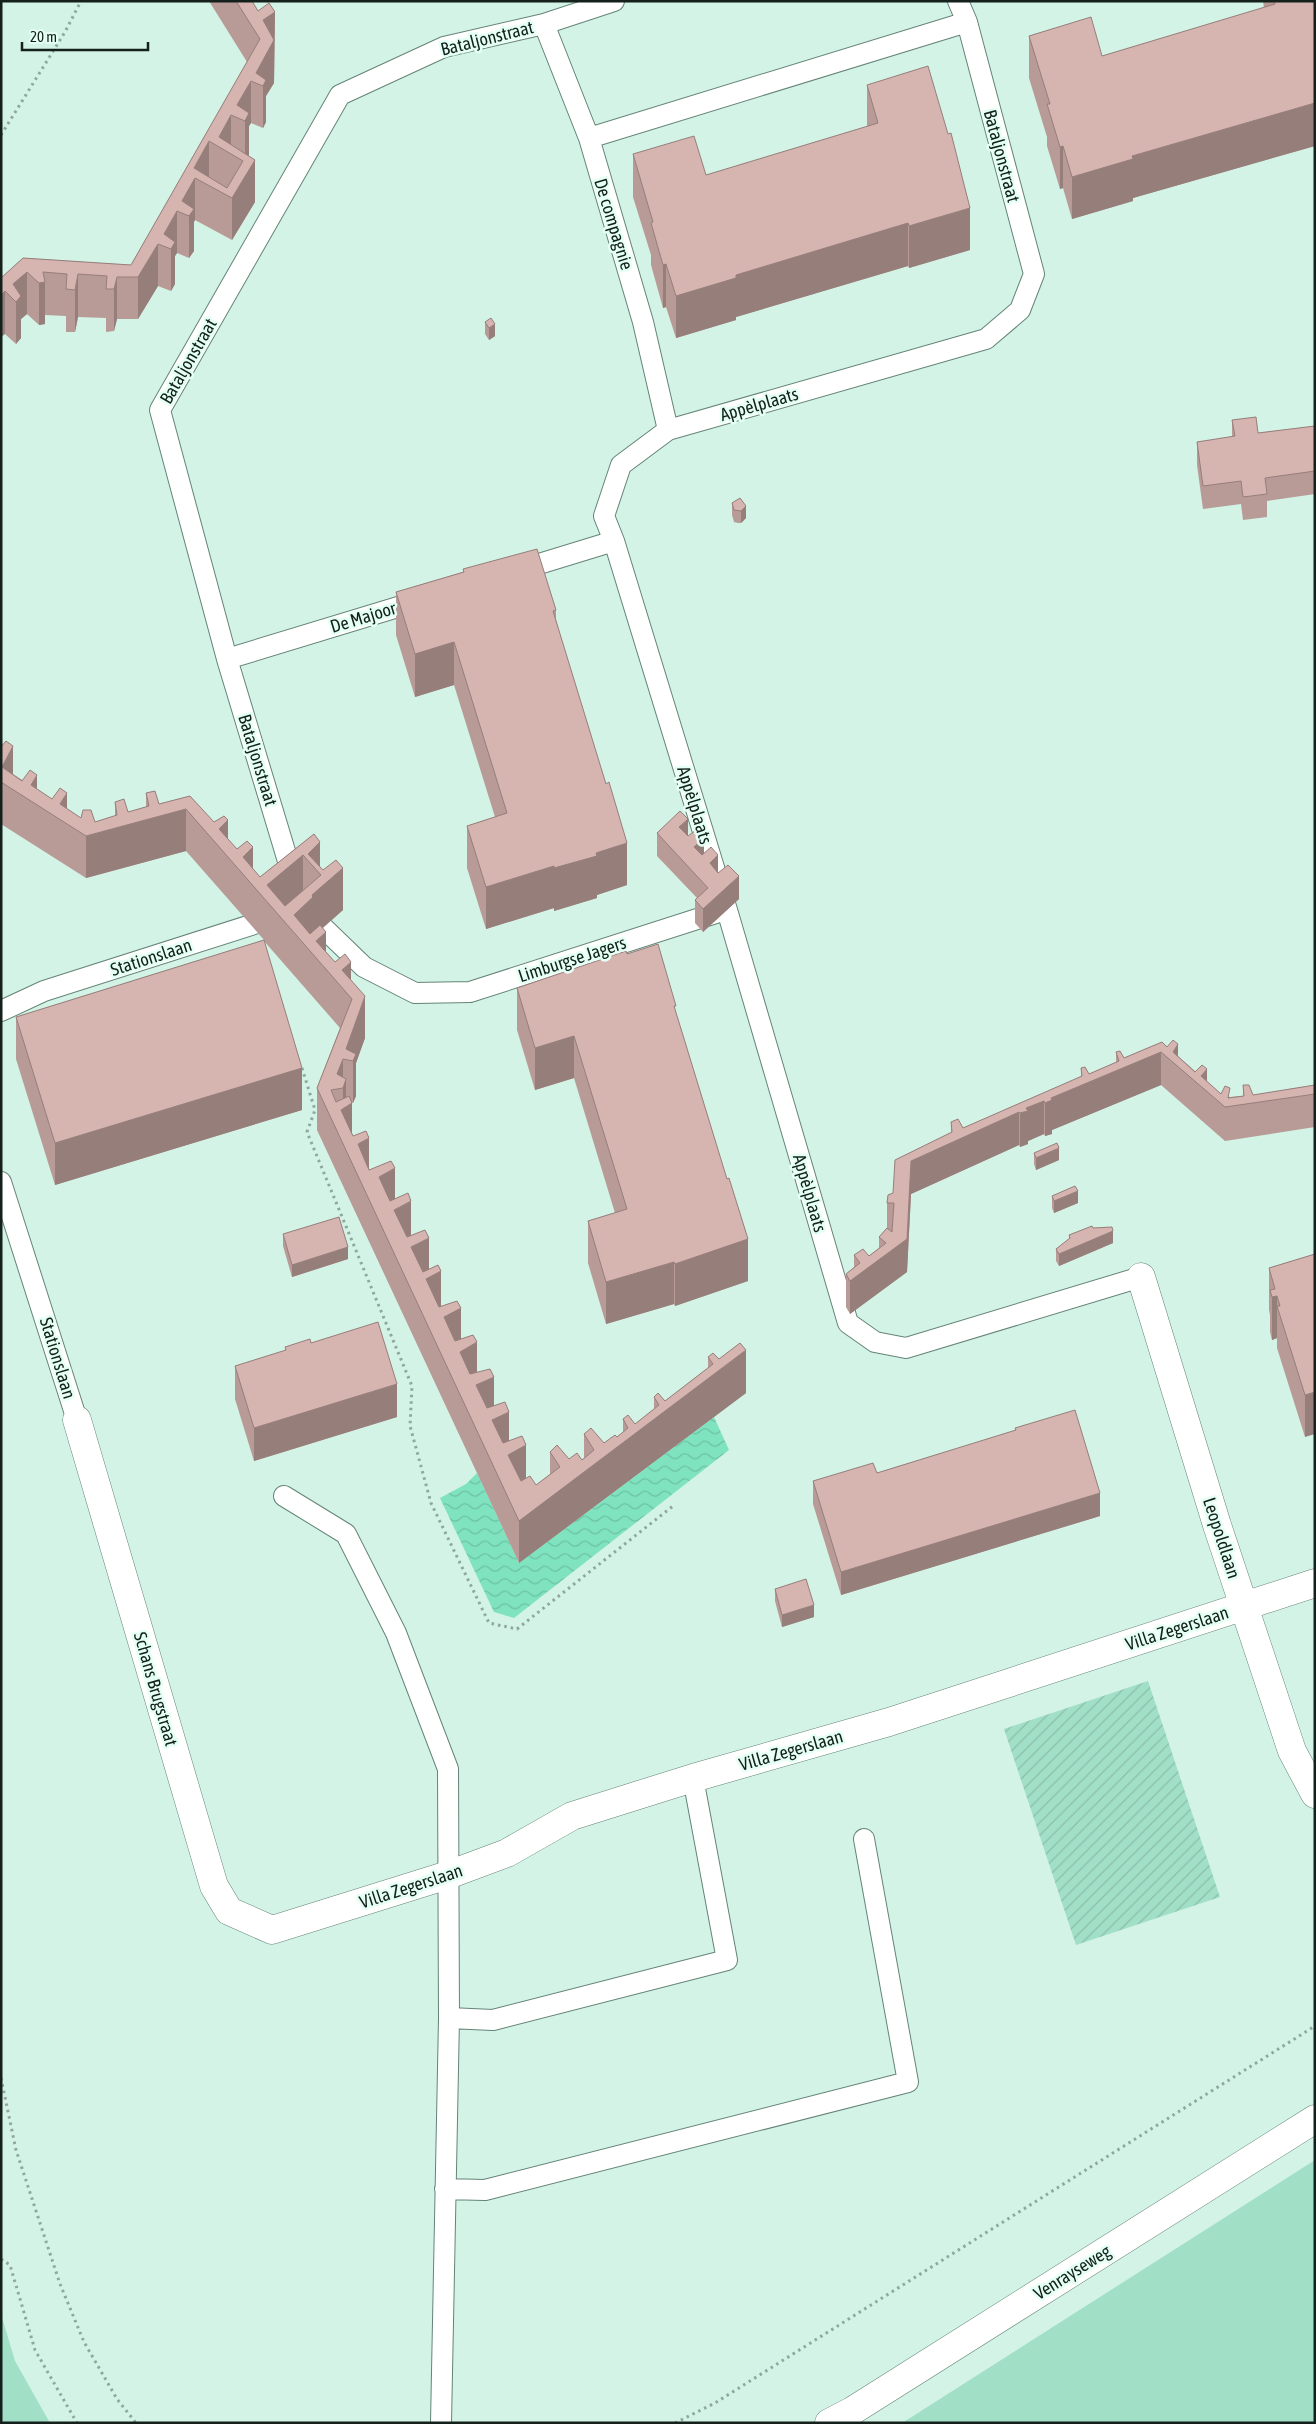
<svg xmlns="http://www.w3.org/2000/svg" width="1316" height="2424" font-family="'Asap Condensed',sans-serif">
<style>
.grass{fill:#a2dfc7}
.garden{fill:url(#garden-furrows)}
.water{fill:url(#water-waves)}
.lines{fill:none;stroke-linecap:round;stroke-linejoin:round}
.lane-casing{stroke:#658478;stroke-width:22}
.street-casing{stroke:#658478;stroke-width:29}
.secondary-casing{stroke:#658478;stroke-width:29}
.path{stroke:#8ea89d;stroke-width:3;stroke-dasharray:2.5 4;stroke-linecap:butt}
.lane{stroke:#fff;stroke-width:20}
.street{stroke:#fff;stroke-width:28}
.secondary{stroke:#fff;stroke-width:28}
.wall{fill:#b89b97}
.shaded-wall{fill:#967e7b}
.building{fill:#d6b4b0;stroke:#967e7b;fill-rule:evenodd}
.labels{text-anchor:middle;dominant-baseline:central;stroke-width:5;stroke-linejoin:round;paint-order:stroke}
.street-label{font-size:18px;fill:#14201c;stroke:#e4fff4}
</style>
<defs>
<pattern id="garden-furrows" width="10" height="10" patternUnits="userSpaceOnUse" patternTransform="scale(1.25)"><rect width="10" height="10" fill="#a2dfc7"/><path d="M-1 1l2-2M0 10L10 0M9 11l2-2" fill="none" stroke="#8bbfaa"/></pattern>
<pattern id="water-waves" width="16" height="10" patternUnits="userSpaceOnUse" patternTransform="scale(1.25)"><rect width="16" height="10" fill="#7fe3bf"/><path d="M0 5q4-4 8 0t8 0" fill="none" stroke="#6dc2a4"/></pattern>
</defs>
<rect width="100%" height="100%" fill="#d2f3e5"/>
<path class="grass" d="M1315,2160V2423H902L910,2418Z
M1,2314L15,2361L50,2423H1Z"/>
<path class="garden" d="M1148,1681L1220,1897L1076,1945L1004,1729Z"/>
<path class="water" d="M714,1417L729,1450L514,1618L494,1612L440,1498L466,1484L477,1473L519,1563Z"/>
<g class="lines">
<g class="lane-casing">
<path id="lane" d="M958,1L967,22L1034,274L1020,310L986,339L668,430L621,465L604,516L614,541L727,910L848,1323L875,1342L906,1348L1141,1277
M544,24L589,138L643,322L668,430
M589,138L967,22
M516,571L614,541
M227,659L421,600
M294,881L227,659L160,410L340,95L444,47L544,24L614,1
M303,908L364,967L415,993L470,992L719,912
M1,1011L44,991L276,917
M1,1182L77,1420
M284,1496L346,1534L396,1633L448,1769L449,2018L441,2423
M449,2018L493,2020L727,1960L693,1778
M445,2189L485,2190L908,2082L864,1839"/>
</g>
<g class="street-casing">
<path id="street" d="M1141,1277L1217,1525L1292,1751L1315,1794
M77,1420L214,1886L229,1911L272,1930L448,1875L507,1853L572,1816L693,1778L889,1722L1315,1583"/>
</g>
<g class="secondary-casing">
<path id="secondary" d="M829,2423L852,2411L1315,2119"/>
</g>
<path class="path" d="M1,135L65,32L81,1
M302,1068L315,1110L307,1132L412,1386L410,1426L431,1503L489,1623L517,1629L673,1506
M1,2078L16,2150L60,2284L84,2342L117,2399L136,2423
M1,2259L10,2265L35,2350L77,2423
M675,2423L715,2403L1315,2026"/>
<use href="#lane" class="lane"/>
<use href="#street" class="street"/>
<use href="#secondary" class="secondary"/>
</g>
<path class="wall" d="M209,1H252L258,11L275,12L274,83L266,96V122L263,128L251,123L249,126V156L255,202L232,240L195,220L194,222V251L189,258L177,253L175,256V284L171,291L158,286L138,319H117L114,331L106,332V318L78,317L75,332H66V316L45,315V324L39,325L27,314L21,319V338L16,344L5,334L1,278L23,258L131,265L247,62Z
M1263,1H1315V146L1133,198V201L1072,219L1063,188L1060,189L1047,146V137L1029,78V36L1102,56L1264,8Z
M867,85L970,250L909,268L908,266L736,317V320L676,338L666,307L663,308L651,265V255L633,197V154L706,175L867,127Z
M485,322L495,336L489,340L485,334Z
M1232,420L1258,433L1315,426V494L1267,501V517L1243,520L1241,504L1203,509L1197,465V442L1232,437Z
M740,498L746,518L741,523H738L734,522L732,515V503Z
M463,569L556,610V620L627,885L597,895V898L554,911V908L486,929L467,868V826L495,817L454,685L415,697L396,635V592L463,572Z
M1,747L13,774L81,818L95,822L115,816V802L128,812L146,807V793L159,804L190,796L260,877L314,834L320,867L343,910L323,928L326,952L351,980L365,1038L356,1063V1096L353,1103H352V1134L369,1169L395,1198L411,1236L429,1269L441,1306L461,1339L477,1373L494,1406L526,1478L536,1485L550,1474V1452L569,1459L582,1460L584,1458V1434L604,1443L617,1437L623,1432V1419L635,1424L654,1409V1397L665,1401L708,1368V1357L746,1393L519,1563L317,1130V1088L340,1028L264,941L302,1110L55,1185L16,1059V1017L264,940L186,851L86,878L1,824Z
M657,833L688,836L704,853L718,855V873L739,899L703,932L695,923V900L697,898L657,856Z
M517,988L676,1014L748,1281L675,1306L674,1304L606,1324L588,1263V1221L615,1213L574,1078L535,1090L517,1030Z
M1162,1042L1221,1094L1230,1097L1243,1096V1085L1253,1095L1315,1085V1127L1225,1141L1161,1085L1052,1130V1134L1045,1136L1044,1134L1028,1141V1144L1020,1147L1019,1145L911,1194L907,1272L850,1314L846,1307V1274L854,1267V1255L869,1256L879,1248V1237L887,1228V1203L893,1193L951,1133V1122L963,1128L1081,1077V1068L1089,1074L1116,1062V1052L1124,1058Z
M1034,1153L1059,1160L1036,1170L1034,1164Z
M1052,1196L1078,1203L1054,1213L1052,1208Z
M1093,1228L1113,1243L1059,1266L1056,1261V1249L1069,1239V1235Z
M283,1234L348,1259L292,1277L283,1246Z
M1315,1254L1305,1437L1277,1348V1338L1272,1340L1270,1332V1315L1269,1310V1268Z
M311,1343L397,1417L254,1461L235,1399V1366L285,1351V1347Z
M1015,1428L1100,1516L841,1595L813,1504V1481L877,1473L1015,1431Z
M775,1589L814,1617L782,1627L775,1601Z"/>
<path class="shaded-wall" d="M275,12L274,83L266,96V122L263,128V86L256,73L263,20Z
M251,81V123L249,126V155L245,163V121L237,105Z
M1315,103V146L1133,198V201L1072,219V177L1132,156Z
M231,115V154L219,137Z
M209,141V184L195,178V220L194,222V251L189,258V216L182,201L194,168Z
M1063,146V188L1060,189V147Z
M255,160V202L232,240V198Z
M970,208V250L909,268V226Z
M177,211V253L175,256V284L171,291V249L164,234Z
M908,223V266L736,317V320L676,338V296L736,275Z
M158,244V286L138,319V277Z
M666,264V307L663,308V265Z
M27,272V314L21,319V338L16,344V302L13,284Z
M78,274V317L75,332V290Z
M117,277V319L114,331V289Z
M45,282V324L39,325V283Z
M5,291V334L1,337V295Z
M495,324V336L489,340V328Z
M746,506V518L741,523V511Z
M454,642V685L415,697V654Z
M13,746V788L2,767Z
M37,775V804L31,785Z
M67,793V824L60,804Z
M186,809V851L86,878V836Z
M688,819V842L679,827Z
M228,820V857L219,829Z
M704,838V861L694,847Z
M320,842V874L308,854Z
M627,843V885L597,895V898L554,911V868L596,853Z
M253,847V886L243,857Z
M303,855V897L280,917L267,885Z
M718,855V878L710,863Z
M554,866V908L486,929V887Z
M343,868V910L313,936L294,933V915L312,895Z
M739,876V899L703,932V909Z
M326,932V970L316,941Z
M351,962V998L342,970Z
M365,996V1038L356,1063V1096L353,1103V1061L346,1049Z
M574,1036V1078L535,1090V1048Z
M1178,1044V1067L1173,1052Z
M1161,1052V1085L1052,1130V1134L1045,1136V1103L1051,1098Z
M343,1059V1088L337,1074Z
M302,1068V1110L55,1185V1143Z
M1207,1069V1092L1201,1076Z
M346,1079V1107L352,1103V1145L341,1110L343,1109V1088Z
M1044,1101V1134L1028,1141V1144L1020,1147V1113L1026,1108Z
M1019,1112V1145L911,1194L907,1272L850,1314V1281L907,1239L911,1161Z
M369,1138V1181L358,1144Z
M1059,1148V1160L1036,1170V1158Z
M395,1168V1210L411,1201V1243L394,1252L379,1177Z
M1078,1191V1203L1054,1213V1201Z
M1113,1231V1243L1059,1266V1254Z
M429,1238V1277L441,1271V1314L411,1247Z
M748,1239V1281L675,1306V1264Z
M348,1247V1259L292,1277V1265Z
M674,1262V1304L606,1324V1282Z
M1277,1296V1338L1272,1340V1297Z
M461,1308V1351L444,1359V1317Z
M477,1342V1384L460,1394V1352Z
M746,1350V1393L519,1563V1521Z
M494,1377V1419L476,1428V1385Z
M397,1384V1417L254,1461V1428Z
M1315,1392V1434L1305,1437V1395Z
M509,1412V1454L492,1463V1420Z
M526,1445V1487L508,1497V1455Z
M1100,1493V1516L841,1595V1572Z
M814,1605V1617L782,1627V1615Z"/>
<path class="building" d="M236,1H252L258,11L269,3L275,12L263,20L274,40L256,73L266,80L263,86L251,81L237,105L249,113L245,121L231,115L219,137L255,160L232,198L195,178L182,201L194,209L189,216L177,211L164,234L175,242L171,249L158,244L138,277H117L114,289H106L107,276L78,274L75,290L66,289L67,274L43,272L45,282L39,283L27,272L13,284L21,296L16,302L5,291L1,295V278L23,258L131,265L260,39ZM209,141L243,161L227,188L194,168Z
M1274,1H1315V103L1132,156L1133,159L1072,177L1063,146L1060,147L1047,104H1050L1029,36L1091,17L1102,56L1275,4Z
M928,66L948,134L951,133L970,208L909,226L908,223L736,275V278L676,296L666,264L663,265L651,223L653,222L633,154L694,136L706,175L878,123L867,85Z
M491,318L495,324L489,328L485,322Z
M1256,417L1258,433L1315,426V471L1265,478L1267,494L1243,497L1241,481L1203,486L1197,442L1235,436L1232,420Z
M740,498L746,506L741,511L734,510L732,503Z
M537,549L556,610L553,611L606,784L609,782L627,843L596,853L597,856L554,868V866L486,887L467,826L507,813L454,642L415,654L396,592L464,572L463,569Z
M6,741L13,746L2,767L22,781L30,770L37,775L31,785L52,799L60,788L67,793L60,804L81,818L83,810H91L95,822L117,815L115,802L124,799L128,812L149,806L146,793L155,791L159,804L190,796L214,822L224,816L228,820L219,829L237,849L247,841L253,847L243,857L260,877L314,834L320,842L308,854L323,870L336,860L343,868L312,895L313,897L294,915L310,934L320,925L326,932L316,941L335,962L345,954L351,962L342,970L365,996L346,1049L356,1054L353,1061L343,1059L337,1074L346,1079L343,1088L331,1090L336,1102L349,1096L352,1103L341,1110L353,1136L366,1131L369,1138L358,1144L369,1170L391,1161L395,1168L379,1177L390,1201L408,1193L411,1201L394,1210L407,1237L425,1230L429,1238L411,1247L423,1272L438,1265L441,1271L426,1279L439,1307L457,1301L461,1308L444,1317L455,1341L473,1335L477,1342L460,1352L470,1374L490,1369L494,1377L476,1385L487,1408L505,1402L509,1412L492,1420L503,1443L522,1436L526,1445L508,1455L521,1481L530,1476L536,1485L560,1467L550,1452L557,1445L569,1459L577,1453L582,1460L594,1450L584,1434L591,1428L604,1443L615,1435L617,1437L628,1428L623,1419L628,1415L635,1424L659,1405L654,1397L658,1393L665,1401L713,1364L708,1357L713,1353L719,1359L740,1343L746,1350L519,1521L317,1088L352,999L186,809L86,836L1,782V747ZM303,855L321,875L285,906L267,885Z
M680,811L688,819L679,827L688,836L696,830L704,838L694,847L702,855L711,847L718,855L710,863L718,873L728,865L739,876L703,909L695,900L708,888L657,833Z
M264,940L302,1068L55,1143L16,1017Z
M658,944L676,1006H674L727,1179L729,1178L748,1239L675,1264L674,1262L606,1282L588,1221L627,1209L574,1036L535,1048L517,988L626,951L627,954Z
M1173,1040L1178,1044L1173,1052L1195,1072L1202,1065L1207,1069L1201,1076L1221,1094L1225,1086L1230,1088L1228,1098L1244,1096L1243,1085H1249L1253,1095L1315,1085V1094L1225,1107L1161,1052L1051,1098L1052,1100L1045,1103L1044,1101L1026,1108L1028,1111L1020,1113L1019,1112L911,1161L907,1239L850,1281L846,1274L860,1263L854,1255L863,1249L869,1256L886,1243L879,1237L887,1228L892,1232L894,1203H887L888,1195L893,1193L895,1160L952,1132L951,1122L958,1119L963,1128L1082,1076L1081,1068L1085,1067L1089,1074L1119,1061L1116,1052L1120,1051L1124,1058L1162,1042L1167,1047Z
M1057,1143L1059,1148L1036,1158L1034,1153Z
M1075,1186L1078,1191L1054,1201L1052,1196Z
M339,1217L348,1247L292,1265L283,1234Z
M1092,1226L1093,1228L1112,1227L1113,1231L1059,1254L1056,1249L1070,1238L1069,1235Z
M1315,1254V1392L1305,1395L1277,1306H1280L1277,1296L1272,1297L1270,1290L1275,1289L1269,1268Z
M378,1322L397,1384L254,1428L235,1366L286,1350L285,1347L310,1339L311,1343Z
M1075,1410L1100,1493L841,1572L813,1481L873,1463L877,1473L1016,1430L1015,1428Z
M806,1579L814,1605L782,1615L775,1589Z"/>
<g class="labels">
<g class="street-label">
<text transform="translate(487 38) rotate(-14)">Bataljonstraat</text>
<text transform="translate(1002 156) rotate(75)">Bataljonstraat</text>
<text transform="translate(614 224) rotate(73)">De compagnie</text>
<text transform="translate(188 361) rotate(-60)">Bataljonstraat</text>
<text transform="translate(759 404) rotate(-16)">Appèlplaats</text>
<text transform="translate(363 617) rotate(-17)">De Majoor</text>
<text transform="translate(258 760) rotate(73)">Bataljonstraat</text>
<text transform="translate(695 805) rotate(73)">Appèlplaats</text>
<text transform="translate(151 957) rotate(-18)">Stationslaan</text>
<text transform="translate(572 959) rotate(-18)">Limburgse Jagers</text>
<text transform="translate(810 1193) rotate(74)">Appèlplaats</text>
<text transform="translate(58 1358) rotate(73)">Stationslaan</text>
<text transform="translate(1222 1538) rotate(72)">Leopoldlaan</text>
<text transform="translate(1177 1628) rotate(-18)">Villa Zegerslaan</text>
<text transform="translate(156 1689) rotate(74)">Schans Brugstraat</text>
<text transform="translate(791 1750) rotate(-16)">Villa Zegerslaan</text>
<text transform="translate(411 1886) rotate(-18)">Villa Zegerslaan</text>
<text transform="translate(1072 2272) rotate(-32)">Venrayseweg</text>
</g>
</g>
<rect width="1316" height="2424" fill="none" stroke="#14201c" stroke-width="5"/>
<path d="M22 42v8h126v-8" fill="none" stroke="#14201c" stroke-width="2.5"/>
<text x="30" y="42" font-size="15" fill="#14201c" stroke="#e4fff4" stroke-width="4" paint-order="stroke">20 m</text>
</svg>
